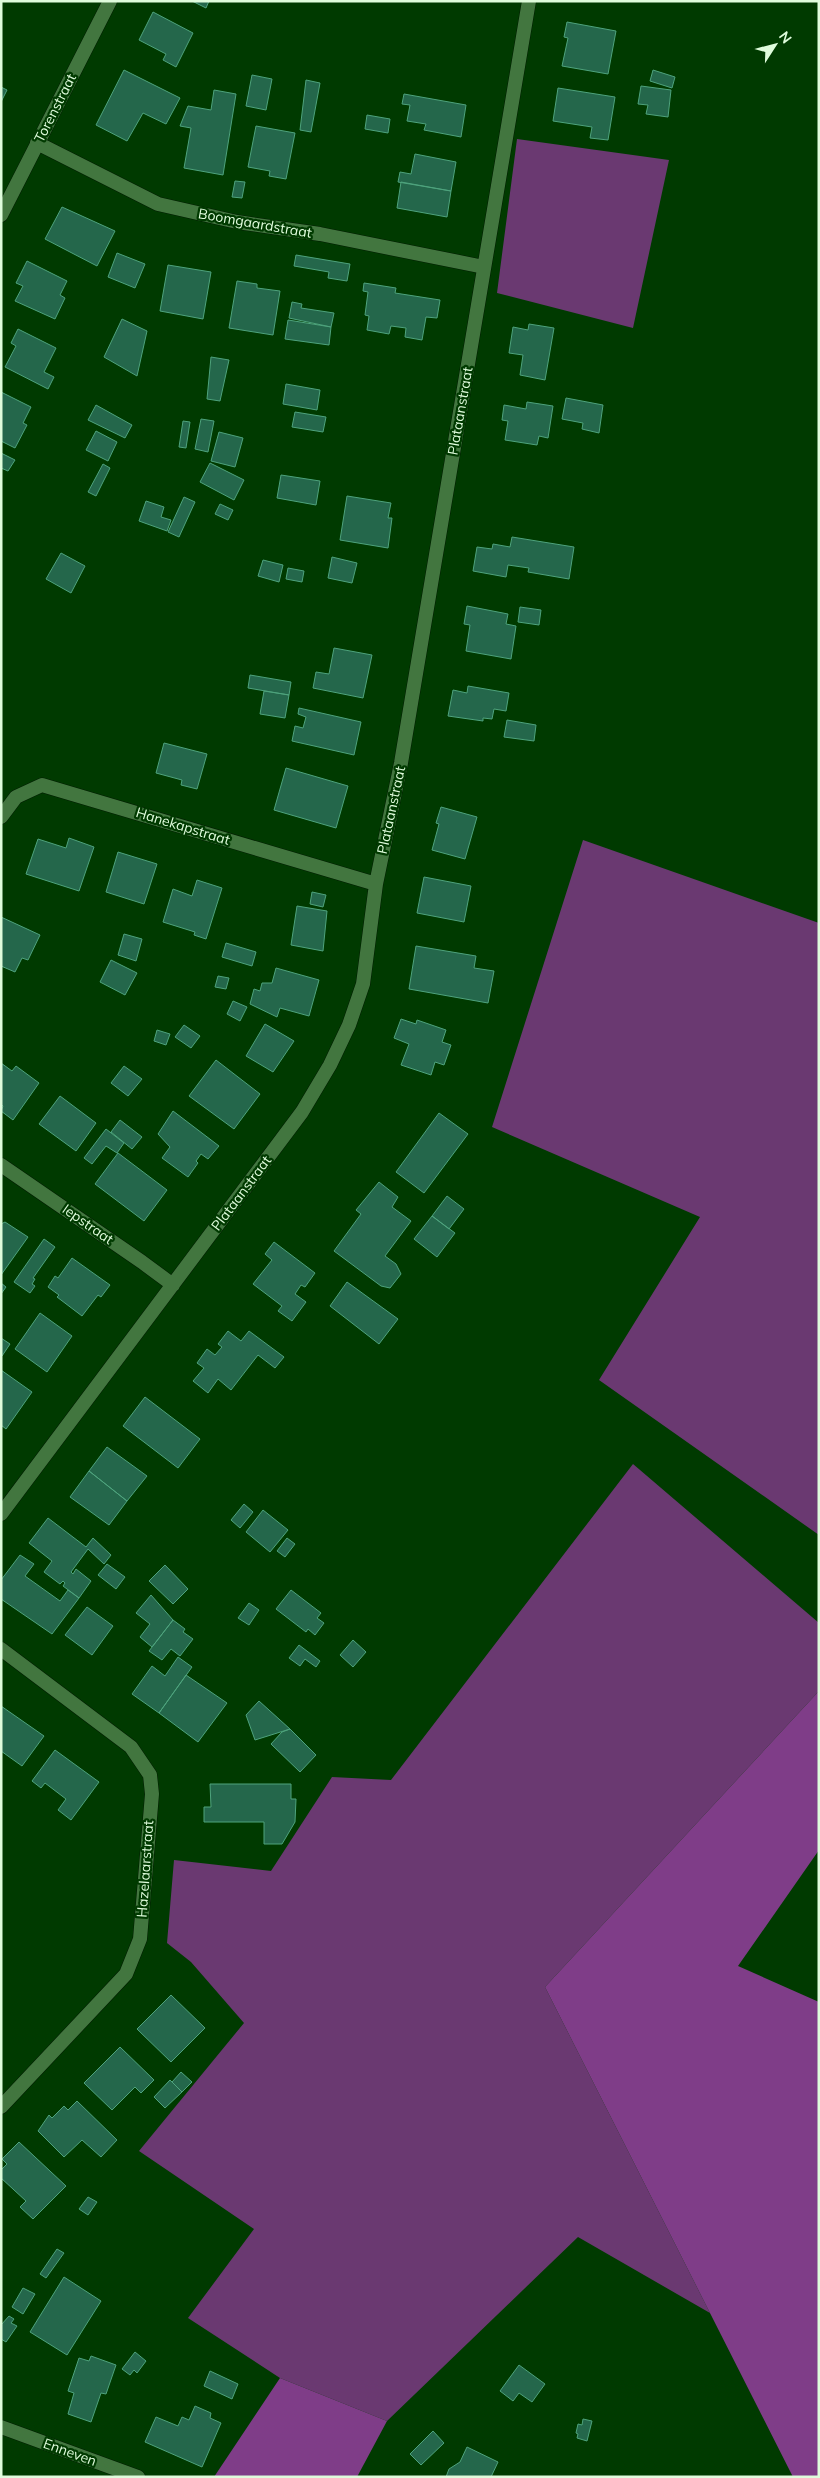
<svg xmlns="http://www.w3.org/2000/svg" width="820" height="2478" font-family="Mulish,sans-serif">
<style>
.green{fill:#6a3971}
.forest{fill:#7f3d88}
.building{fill:#24674b;stroke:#4ea37d}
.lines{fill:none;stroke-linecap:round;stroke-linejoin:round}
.minor-casing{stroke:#021d02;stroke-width:15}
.minor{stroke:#42763f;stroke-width:14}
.labels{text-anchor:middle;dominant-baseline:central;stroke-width:4.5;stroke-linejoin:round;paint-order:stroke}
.street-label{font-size:14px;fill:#dffcdc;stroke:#003a00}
</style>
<rect width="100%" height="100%" fill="#003a00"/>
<path class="green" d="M517,139L669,160L633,328L497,293Z
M583,840L819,923V1535L599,1380L700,1217L492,1127Z
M633,1464L819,1623V1691L545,1987L710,2313L578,2237L387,2421L280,2378L188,2318L254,2229L139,2151L244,2023L191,1962L167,1943L174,1860L271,1871L332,1777L391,1780Z"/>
<path class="forest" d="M819,1691V1850L738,1966L819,2002V2477H793L545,1987Z
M280,2378L387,2421L357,2477H214Z"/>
<path class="building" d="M192,1H209L206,8Z
M153,12L193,33L176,67L163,60L166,54L139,40Z
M567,22L616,31L608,74L562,66L568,38L564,37Z
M124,70L180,98L166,124L143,113L127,141L96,125Z
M653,70L675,77L672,88L650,81Z
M252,75L272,79L266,110L246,106Z
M306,80L320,83L311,132L300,130Z
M641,86L671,90L668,117L646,114L648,105L638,104Z
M1,87L7,90L1,102Z
M558,88L615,97L608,140L590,138L592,127L553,121Z
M214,90L236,94L223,175L184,168L191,128L180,126L188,106L211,110Z
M404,94L466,105L461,137L424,130L426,124L407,121L410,105L402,104Z
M367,115L390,119L388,133L365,129Z
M256,126L295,133L286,179L269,176L270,171L248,167Z
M415,154L456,162L451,191L398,182L400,172L411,174Z
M235,181L245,182L242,198L232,197Z
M401,182L451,191L447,217L397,208Z
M62,207L115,231L97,266L45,239Z
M117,253L145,264L135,288L108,277Z
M296,255L350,264L347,281L328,278L329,272L294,266Z
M27,261L67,281L60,295L65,298L55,319L15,301L23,286L16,283Z
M168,265L211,272L203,319L160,311Z
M237,281L257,284V288L280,291L273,335L229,328Z
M364,283L396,288L395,293L440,300L437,318L426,317L422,340L405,337L406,328L391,326L389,334L367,330L369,316L365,315L368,292L363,291Z
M292,302L302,304L301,308L334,313L331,327L289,318Z
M122,319L147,331L137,376L104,357Z
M288,320L331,327L329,345L285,339Z
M529,324L554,328L545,380L520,375L523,355L509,353L513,327L528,330Z
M18,329L56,348L44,372L54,377L48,389L5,367L16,346L11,343Z
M211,357L229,360L220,401L207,399Z
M286,384L320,390L317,410L283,404Z
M1,392L31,407L23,423L27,425L15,448L1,441Z
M566,398L603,405L599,433L582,429L583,423L562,419Z
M527,402L553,406L548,438L539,436L537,445L505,440L508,421L502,420L504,405L526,409Z
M96,405L132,425L125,438L88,420Z
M295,412L326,417L323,432L292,427Z
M201,419L214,421L208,452L195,449Z
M183,421L190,422L186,448L179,447Z
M96,431L117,442L108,461L86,450Z
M219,432L243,438L235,467L211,461Z
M1,453L15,460L8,471L1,468Z
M210,463L244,480L234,500L200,482Z
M103,464L110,468L96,496L88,492Z
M281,475L320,481L316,505L277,498Z
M347,496L391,503L388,518H392L388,548L340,540Z
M184,497L195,502L179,537L168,532Z
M146,501L164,507L161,517L171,520L167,531L139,521Z
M220,504L233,510L228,520L215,514Z
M512,537L574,547L569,579L528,572L529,568L508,565L506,577L473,571L477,547L492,549L493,544L510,547Z
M61,553L85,566L71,593L46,579Z
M332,557L357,563L352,583L328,578Z
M263,560L283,565L279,582L258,576Z
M288,568L304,571L302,582L286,579Z
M467,606L508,614L506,624L516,626L511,659L466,651L470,625L464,624Z
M520,607L541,610L539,625L518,622Z
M334,648L372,655L363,698L313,688L316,672L329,674Z
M250,675L291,682L289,695L248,688Z
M468,686L509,693L506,711L494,709L492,719L483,718V721L448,716L453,690L467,693Z
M264,691L289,695L285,718L260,714Z
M299,708L361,722L354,755L292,741L295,726L303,728L306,717L298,714Z
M507,720L536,725L534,741L504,737Z
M164,743L207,754L197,789L181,785L182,780L156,773Z
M286,768L348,786L336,828L274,810Z
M441,807L477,817L465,859L432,850L439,824L436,823Z
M69,838L94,847L79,891L26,874L38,839L66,848Z
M118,852L157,864L144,904L106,892Z
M424,877L471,886L464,922L417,913Z
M197,880L222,888L206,939L194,935L195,932L163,922L173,889L192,896Z
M312,892L326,895L323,907L310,904Z
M297,906L327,911L323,951L291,945Z
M1,917L40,935L28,960L22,958L15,972L1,966Z
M124,934L142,939L136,961L118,955Z
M226,943L256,952L252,966L222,957Z
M416,946L476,956L474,968L494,971L488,1003L409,989Z
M111,960L137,973L125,995L100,982Z
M276,968L319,980L309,1016L280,1008L277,1017L250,1004L254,989L260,991L262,983H272Z
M218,976L229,978L226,989L215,987Z
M233,1001L247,1007L240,1021L227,1014Z
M401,1019L416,1024L417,1020L446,1030L442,1042L451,1045L444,1065L435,1062L431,1075L401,1065L409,1044L394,1038Z
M265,1024L294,1041L273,1072L246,1056Z
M184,1025L200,1036L191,1048L175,1037Z
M157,1030L170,1034L166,1045L154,1041Z
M216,1060L260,1094L234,1129L189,1096Z
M1,1063L12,1071L16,1066L39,1083L13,1120L1,1111L3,1106L1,1104Z
M124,1066L142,1079L128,1096L111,1083Z
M60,1096L96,1123L76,1151L39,1124Z
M173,1111L219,1146L208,1159L201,1154L196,1161L198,1163L188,1177L162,1158L170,1147L158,1134Z
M439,1113L468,1134L424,1193L396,1172Z
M120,1120L142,1137L132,1149L111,1132Z
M106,1129L124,1143L117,1153L106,1146L92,1164L84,1158Z
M118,1153L167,1190L144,1221L95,1184Z
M379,1182L398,1197L392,1207L411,1221L385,1256L396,1264L401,1274L390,1288L381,1286L334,1251L361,1214L356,1210Z
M447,1196L464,1209L449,1229L432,1216Z
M432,1216L455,1233L437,1257L414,1239Z
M5,1222L28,1237L1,1275V1224Z
M44,1239L55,1247L33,1278L35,1279L32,1284L35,1286L30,1293L14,1282Z
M274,1242L315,1273L305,1287L301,1285L295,1294L306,1302L292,1321L278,1311L282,1306L253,1284L272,1260L265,1254Z
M72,1258L110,1285L101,1297L98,1295L82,1316L57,1297L59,1295L48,1287L55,1276L58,1278Z
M347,1282L398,1319L379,1344L330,1306Z
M1,1283L6,1287L1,1294Z
M40,1313L72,1336L47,1372L15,1349Z
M228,1331L241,1341L249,1331L284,1357L275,1368L258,1355L231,1390L218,1379L208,1393L193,1381L204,1368L197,1363L207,1349L215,1355L222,1347L218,1344Z
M1,1338L10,1344L2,1356L1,1355Z
M1,1370L32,1392L6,1429L1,1425Z
M145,1397L200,1439L178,1468L123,1426Z
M107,1447L147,1476L127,1501L89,1471Z
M89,1471L127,1501L109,1525L70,1497Z
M244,1504L253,1512L240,1528L231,1520Z
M263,1510L288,1530L270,1552L246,1532Z
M48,1518L86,1547L93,1538L111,1555L104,1564L88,1549L71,1572L73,1574L76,1569L91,1581L79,1598L63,1586L65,1583L63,1581L60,1584L44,1572L52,1561L29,1543Z
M287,1538L295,1544L285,1557L277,1551Z
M20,1555L34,1564L25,1576L60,1601L68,1590L79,1598L52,1634L1,1599V1580Z
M107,1564L125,1577L116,1589L98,1575Z
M165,1565L188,1589L173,1604L149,1581Z
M291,1590L321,1613L317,1618L324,1623L315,1635L308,1629L306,1632L276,1609Z
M151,1595L173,1620L152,1647L140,1637L150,1624L136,1613Z
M249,1603L259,1610L249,1625L238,1618Z
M87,1607L113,1626L92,1655L65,1635Z
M173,1620L185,1629L183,1632L193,1639L180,1656L171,1649L162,1660L149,1651Z
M353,1640L366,1652L353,1667L340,1655Z
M299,1645L320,1661L316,1667L305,1659L300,1666L289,1658Z
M178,1657L192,1667L159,1713L132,1694L152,1666L165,1676Z
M186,1675L227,1703L198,1742L159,1713Z
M259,1701L290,1729L255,1740L246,1715Z
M1,1706L44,1736L22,1766L1,1751Z
M290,1729L316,1755L300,1772L271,1744L282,1732Z
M55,1750L99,1782L71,1820L58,1810L66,1799L45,1783L41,1788L32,1781Z
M210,1784H291V1799H296L295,1822L282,1844H264V1822H204V1807H211Z
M171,1995L205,2028L171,2062L137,2029Z
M120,2047L154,2080L141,2093L135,2087L112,2110L84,2083Z
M181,2072L192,2082L182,2092L172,2082Z
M170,2080L182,2092L165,2108L154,2097Z
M77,2101L117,2140L101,2157L82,2140L64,2157L38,2131L49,2115L52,2118L64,2106L68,2110Z
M19,2142L66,2186L33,2219L20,2207L26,2201L1,2178V2170L7,2164L2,2159Z
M88,2197L97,2202L88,2215L79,2209Z
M57,2249L64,2253L46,2278L40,2274Z
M64,2277L101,2301L67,2355L30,2332Z
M23,2288L35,2294L23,2314L12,2307Z
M9,2316L14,2319L11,2323L17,2326L6,2342L1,2339V2325Z
M135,2352L146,2361L137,2373L134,2370L130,2375L122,2369Z
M91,2356L116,2365L106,2394L101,2393L91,2422L68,2414L74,2393L68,2391L79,2358L89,2361Z
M519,2365L545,2384L532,2402L519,2393L513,2401L500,2391Z
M210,2371L238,2384L232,2399L204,2386Z
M195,2406L211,2413L210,2418L221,2423L202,2467L145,2442L156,2417L178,2426L182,2417L189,2420Z
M583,2419L592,2421L587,2441L577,2438L578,2434L576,2433L578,2424L582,2425Z
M433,2431L444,2443L421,2465L410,2454Z
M467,2447L498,2462L491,2477H446L449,2469L460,2462Z"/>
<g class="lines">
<g class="minor-casing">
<path id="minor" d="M37,143L158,204L237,222L320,234L484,267
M1,215L110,1
M1,817L16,797L42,785L376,884
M1,1165L142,1262L173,1285
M1,1514L302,1112L330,1065L349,1025L363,984L376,884L401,763L529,1
M1,1649L131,1747L150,1775L152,1794L140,1939L126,1974L1,2107
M1,2427L138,2477"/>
</g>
<use href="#minor" class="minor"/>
</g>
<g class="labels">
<g class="street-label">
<text transform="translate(55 108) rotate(-63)">Torenstraat</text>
<text transform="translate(255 223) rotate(10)">Boomgaardstraat</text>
<text transform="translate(460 411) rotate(-80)">Plataanstraat</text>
<text transform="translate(391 810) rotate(-78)">Plataanstraat</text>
<text transform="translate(183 826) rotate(17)">Hanekapstraat</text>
<text transform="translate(241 1193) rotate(-53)">Plataanstraat</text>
<text transform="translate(88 1224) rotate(35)">Iepstraat</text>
<text transform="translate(145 1869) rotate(-86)">Hazelaarstraat</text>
<text transform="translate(70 2452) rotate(20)">Enneven</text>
</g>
</g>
<rect width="820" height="2478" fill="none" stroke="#dffcdc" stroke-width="5"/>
<g transform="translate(775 45) rotate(54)" stroke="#003a00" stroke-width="4" paint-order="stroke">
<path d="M0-4L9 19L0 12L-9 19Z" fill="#dffcdc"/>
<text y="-8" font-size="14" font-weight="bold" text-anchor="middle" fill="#dffcdc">N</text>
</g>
</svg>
